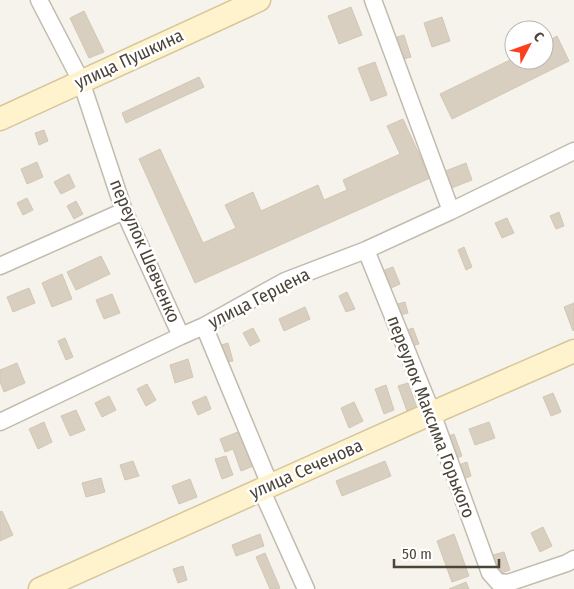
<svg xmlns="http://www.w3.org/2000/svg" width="574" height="589" font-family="'Fira Sans Condensed',sans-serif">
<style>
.building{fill:#d8cfc1;stroke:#d3c7b4}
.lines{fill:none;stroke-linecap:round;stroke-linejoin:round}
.street-casing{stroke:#c2bbae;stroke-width:19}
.secondary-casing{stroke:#d6c79b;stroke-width:25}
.street{stroke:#fff;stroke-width:16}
.secondary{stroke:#fff3cd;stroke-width:22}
.labels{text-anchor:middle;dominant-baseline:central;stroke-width:5;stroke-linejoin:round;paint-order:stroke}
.street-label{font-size:18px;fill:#4b4439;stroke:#fff}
</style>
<rect width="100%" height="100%" fill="#f6f3ec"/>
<path class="building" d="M351,7L362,35L339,44L328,16Z
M84,11L104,52L89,58L70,18Z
M442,17L450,41L432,47L424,23Z
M404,35L411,57L400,60L394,38Z
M557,36L569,61L452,119L440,94L514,58V60H544V43Z
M375,62L387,95L371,101L358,68Z
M199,77L204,87L126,123L122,113Z
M403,119L430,178L195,283L139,159L160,149L203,243L236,228L225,205L253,192L261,211L318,185L324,200L347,190L343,180L400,154L387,126Z
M44,130L48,141L39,145L35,133Z
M37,162L43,177L27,184L21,169Z
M466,163L472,180L449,189L443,172Z
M69,174L75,187L61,194L54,182Z
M27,198L33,210L23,215L17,203Z
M76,201L83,214L74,219L67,206Z
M559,212L564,226L556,229L550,216Z
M507,218L514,233L502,238L495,223Z
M464,247L472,267L466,270L458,250Z
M101,256L110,274L76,290L67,272Z
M393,267L400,284L389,289L382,271Z
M62,274L72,299L52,307L42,283Z
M29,288L35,303L13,312L7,297Z
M347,292L355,309L346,312L339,296Z
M112,294L120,313L104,319L96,300Z
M405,302L408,313L397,316L394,305Z
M574,303V330L573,331L564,307Z
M305,307L310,319L284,331L279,319Z
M253,328L260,341L250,346L243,333Z
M413,328L419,344L409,347L404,331Z
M65,338L73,357L66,360L58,341Z
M228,343L233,361L225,362L221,345Z
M188,359L193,377L175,383L170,365Z
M17,363L25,383L4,392L0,382V370Z
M408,383L417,408L407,411L398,386Z
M147,384L156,400L146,406L137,389Z
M386,385L394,410L384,414L375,389Z
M553,393L561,412L551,416L543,397Z
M109,396L116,410L102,417L95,403Z
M206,396L211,409L198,415L192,402Z
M354,402L363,421L349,428L341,408Z
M76,410L85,430L70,436L61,416Z
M44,422L52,442L38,449L29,429Z
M489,422L495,438L475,445L469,429Z
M243,430L256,465L241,471L233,449L225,452L220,439Z
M454,434L462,456L454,459L446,437Z
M226,456L233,475L222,479L215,459Z
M133,461L139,476L125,480L120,465Z
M385,461L391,476L342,496L336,481Z
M467,462L471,476L461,480L456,466Z
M101,478L105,492L86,497L82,483Z
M190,479L197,497L179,504L172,486Z
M2,511L13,535L0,541V512Z
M543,527L552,546L540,552L531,533Z
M260,534L264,546L236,556L232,545Z
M454,534L469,576L452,582L437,541Z
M504,552L510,570L499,574L493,555Z
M265,553L280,588L276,589H270L256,557Z
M183,566L187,580L178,583L173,569Z
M466,582L469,589H449Z"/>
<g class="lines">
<g class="street-casing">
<path id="street" d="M39,0L81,81L124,211L181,336
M373,0L451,211
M366,250L432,413L490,573L498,582L508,583L567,563L574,559
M0,266L124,211
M204,326L270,485
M0,422L181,336L204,326L285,281L366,250L451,211L574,151
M261,489L306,589"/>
</g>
<g class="secondary-casing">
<path id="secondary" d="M0,119L259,0
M40,589L432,413L574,351"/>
</g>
<use href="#street" class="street"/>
<use href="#secondary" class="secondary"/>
</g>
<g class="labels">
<g class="street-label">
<text transform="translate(129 59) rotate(-25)">улица Пушкина</text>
<text transform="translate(145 251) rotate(67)">переулок Шевченко</text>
<text transform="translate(259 298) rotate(-27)">улица Герцена</text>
<text transform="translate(431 417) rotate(69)">переулок Максима Горького</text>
<text transform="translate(306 469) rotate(-24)">улица Сеченова</text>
</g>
</g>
<g transform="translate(529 45) rotate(49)"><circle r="24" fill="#ffffff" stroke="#b7b4b0"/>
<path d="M0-4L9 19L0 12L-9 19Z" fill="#fc3f1d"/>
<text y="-8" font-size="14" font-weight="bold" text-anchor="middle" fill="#4b4439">С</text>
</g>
<path d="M394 559v8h105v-8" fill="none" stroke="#4b4439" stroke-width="2.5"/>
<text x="402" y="559" font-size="15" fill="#4b4439" stroke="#ffffff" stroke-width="4" paint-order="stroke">50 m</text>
</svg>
